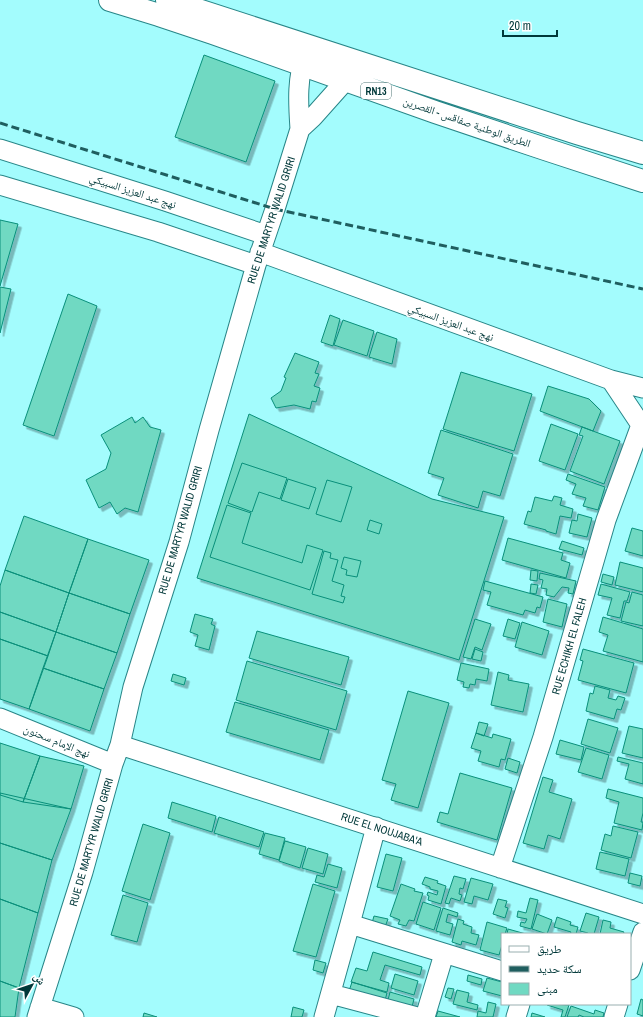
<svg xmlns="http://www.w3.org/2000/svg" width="643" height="1017" font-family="'Archivo Narrow','Noto Naskh Arabic',sans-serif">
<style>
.building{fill:#70d9c2;stroke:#088f7a;filter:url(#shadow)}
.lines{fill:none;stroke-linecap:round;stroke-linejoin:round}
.minor-casing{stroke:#288688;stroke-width:21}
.major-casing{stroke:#288688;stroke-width:24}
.minor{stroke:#fff;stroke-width:19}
.major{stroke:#fff;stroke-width:22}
.rail{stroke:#1f5e5f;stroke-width:3;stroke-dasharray:8 4;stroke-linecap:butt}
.labels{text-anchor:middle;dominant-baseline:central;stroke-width:3;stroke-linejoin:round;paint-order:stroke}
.shield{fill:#fff;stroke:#4c7474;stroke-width:1}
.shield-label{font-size:10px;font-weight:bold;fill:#003839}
.street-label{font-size:11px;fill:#003839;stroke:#fff}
</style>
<defs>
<filter id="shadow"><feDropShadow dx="3.5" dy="3.5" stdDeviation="0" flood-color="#0004"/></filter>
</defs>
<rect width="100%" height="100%" fill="#a3fcfd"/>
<path class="building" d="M204,55L275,81L246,162L175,137Z
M0,220L18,224L0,286Z
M0,287L11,289L0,333Z
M68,294L97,306L54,436L23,425Z
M330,315L340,319L333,346L321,342Z
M343,320L374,331L367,356L334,345Z
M377,332L397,339L392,364L369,357Z
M295,353L319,362L315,373L319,374L314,386L320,388L316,402L312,401L310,409L294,405L276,408L271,398L281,391L286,378L284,377Z
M461,372L532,394L514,451L443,429Z
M548,386L589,399L601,411L593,431L540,411Z
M249,414L432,499L504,517L459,660L197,578Z
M132,417L135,423L143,417L150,427L161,430L138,512L125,508L117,514L110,502L99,508L86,480L106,469L111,453L101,435Z
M551,424L578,434L565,470L539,461Z
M582,427L620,441L604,484L570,471L583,436L579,435Z
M441,430L513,454L500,496L483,491L478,508L438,495L444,478L428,473Z
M242,463L287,478L280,499L259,492L252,512L228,503Z
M568,474L605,487L598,510L583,506L586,498L572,494L576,484L566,480Z
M288,479L316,488L309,509L281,500Z
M327,480L352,487L341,522L316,514Z
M554,496L562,498L560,505L573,509L571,518L560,516L556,534L546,531V530L524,524L528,511L531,512L535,497L552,501Z
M227,505L251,513L242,543L302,563L307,545L323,550L310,590L210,557Z
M578,514L592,518L587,537L569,533L572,520L577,521Z
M24,516L88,539L69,593L5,570Z
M370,520L382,524L379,534L367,530Z
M632,528L643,531V556L625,551Z
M508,538L563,553L561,560L570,563L566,578L502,560Z
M88,539L149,560L130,614L69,593Z
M562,541L584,548L582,555L559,549Z
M324,551L331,553L330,558L338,560L332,581L344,585L341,596L345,597L343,603L312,594Z
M344,557L361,561L357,577L346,575L347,570L341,568Z
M620,562L643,568V592L615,585Z
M5,570L69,593L56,632L0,612V586Z
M531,570L538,571L537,581L530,580Z
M540,573L576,581L573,594L568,593L569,588L562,587L554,597L546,595L547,589L541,588L543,580L539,579Z
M603,574L614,577L612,585L601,582Z
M485,581L543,597L540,608L537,607L535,613L525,610L523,615L487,605L491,592L483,590Z
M531,584L538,585L536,594L530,593Z
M601,584L630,592L627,601H624L620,618L607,615L612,598L598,595Z
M632,592L643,595V626L621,621L626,602L629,603Z
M69,593L130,614L117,653L56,632Z
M548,599L567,604L562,627L543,622Z
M0,612L56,632L48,656L0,639Z
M195,614L213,619L211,624L215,626L209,650L195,646L198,635L190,632Z
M603,617L643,629V662L603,651L608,635L599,632Z
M475,619L491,624L482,650L475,647L471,659L463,657Z
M508,619L520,623L515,639L503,636Z
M522,622L549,631L542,655L515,647Z
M257,631L349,657L341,685L249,658Z
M56,632L117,653L104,689L43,668Z
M0,639L48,656L29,709L0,699Z
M475,649L483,652L481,661L472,659Z
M583,649L634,663L626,693L578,680L583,661L580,660Z
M247,661L347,691L336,730L236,700Z
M461,663L489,669L487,681L476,679L475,685L470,684L469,688L463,687L464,682L457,680Z
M43,668L104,689L90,731L29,709Z
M498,672L509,675L508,680L529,684L523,712L491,705Z
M173,674L186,678L184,685L171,681Z
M595,686L610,690L608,698L616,700L618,696L625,698L621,710L617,709L614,719L586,711L590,693L593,694Z
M408,691L449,703L418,808L391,800L396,784L382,780Z
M235,702L329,730L320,760L226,732Z
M588,719L618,728L610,753L581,744Z
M479,722L488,724L484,736L476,733Z
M629,726L643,729V758L622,753Z
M476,733L492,738L493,734L511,739L505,760L501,759L499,767L478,761L481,751L471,748Z
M560,740L584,747L581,760L556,754Z
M0,743L40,756L23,802L0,795Z
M586,748L609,755L602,779L578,772Z
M40,756L84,766L71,809L23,802Z
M618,757L643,763V784L625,779L629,764L617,761Z
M508,758L520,762L517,773L505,769Z
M460,773L512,788L497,840L437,822L440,812L448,814Z
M543,777L553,780L549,792L572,799L560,839L548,835L544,849L523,843Z
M608,789L643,798V813L641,822H643L642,830L614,823L619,802L606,798Z
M0,793L71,809L52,860L0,843Z
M172,802L216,816L212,832L168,818Z
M219,817L264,832L259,847L214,833Z
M143,824L170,833L150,900L122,891Z
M613,826L638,832L631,858L601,850L605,834L611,836Z
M265,833L285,838L279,860L259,854Z
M285,841L306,847L300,868L279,861Z
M0,843L52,860L38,913L0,899Z
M308,848L328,854L323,874L302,868Z
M600,852L629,859L625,876L596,869Z
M386,854L402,858L393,891L377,887Z
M328,864L342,868L337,888L315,882L317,875L324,877Z
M630,873L642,876L640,886L628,883Z
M454,876L466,879L463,889L460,888L459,894L462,895L460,901L451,898L449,904L445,903Z
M425,877L438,881L437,883L446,886L441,904L428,900L429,896L427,895L428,892L437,895L438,891L430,889V887L422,884Z
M471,878L493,884L488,900L474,896L472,904L464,902Z
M313,884L335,891L316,957L293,951Z
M401,884L415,889L414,891L423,893L414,921L409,920L406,926L398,924L400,920L390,916Z
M123,895L148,903L137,942L111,935Z
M530,898L538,900L531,929L520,926L521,922L525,923L527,919L517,917L518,911L526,913Z
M0,899L38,913L19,988L0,981Z
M498,899L507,901L505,907L508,908L505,918L493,914Z
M423,902L441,908L434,930L416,924Z
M443,908L458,913L457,917L448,914L446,922L453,924L450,935L436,931Z
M586,913L599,917L594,934H588V933L580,931Z
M537,914L552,920L547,934L532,929Z
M374,916L388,919L385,927L372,923Z
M557,917L571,922L570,925L578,927L576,934H570L571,932L554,927Z
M458,919L464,921L463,924L472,927L471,933L479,935L476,945L462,941L461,945L452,942Z
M603,920L611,922L610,928L624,932L623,934H600Z
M487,922L507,928L505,934H502V945L499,955L480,950Z
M508,929L526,934H507Z
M373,952L422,967L420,975L385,965L380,980L389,983L387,992L351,982L356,968L367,971Z
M315,960L326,963L323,973L313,970Z
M395,974L418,981L414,995L391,988Z
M468,975L482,979L481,985L467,981Z
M487,978L502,982V996L483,991Z
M0,981L19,988L15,1017H0Z
M352,982L387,993L384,1004L348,994Z
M448,988L454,989L451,999L445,997Z
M457,990L469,993L467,1002L478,1005L477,1010L453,1004Z
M390,992L414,999L411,1011L387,1004Z
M641,999L643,1000V1016L637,1014Z
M488,1002L496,1004L493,1017H477L478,1011L486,1013Z
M547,1004L569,1005L565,1017H561L563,1010L547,1005Z
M571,1006L594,1014L595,1010L604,1013L603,1017H584L579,1015L578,1017H567Z
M293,1007L304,1010L302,1017H291Z
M438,1011L460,1017H436Z
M144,1013L157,1017H143Z
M532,1013L545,1017H531Z"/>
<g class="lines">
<g class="minor-casing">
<path id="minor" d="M300,129C298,100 297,79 306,51
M0,149L165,201L266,235
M0,185L158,232L256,265
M260,252L611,380L643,388
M611,380L643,428
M0,718L113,764
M120,745L643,914
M500,868L543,737L606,520L641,425
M350,924L502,971
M630,970L643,932
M331,994L417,1017
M40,1007L74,1017
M37,1017L83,872L113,764L120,745L133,687L179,542L209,430L256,265L275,209L300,129L313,117L346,80L350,68
M324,1017L350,924L376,827
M425,1017L444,954
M516,1017L520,1004
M614,1017L618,1004"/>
</g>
<g class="major-casing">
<path id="major" d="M110,0L159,15L213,33L435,112L545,149L643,181
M167,0L577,133L643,153"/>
</g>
<use href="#minor" class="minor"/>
<use href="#major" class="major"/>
<path class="rail" d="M0,123L275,209L643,289"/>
</g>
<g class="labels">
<rect class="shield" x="361" y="83" width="30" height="16" rx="3"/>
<g class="shield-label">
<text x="376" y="91">RN13</text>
</g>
<g class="street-label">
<text transform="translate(467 122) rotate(19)">الطريق الوطنية صفاقس - القصرين</text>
<text transform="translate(133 191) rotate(18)">نهج عبد العزيز السبيكي</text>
<text transform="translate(271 220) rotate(-72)">RUE DE MARTYR WALID GRIRI</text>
<text transform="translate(451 322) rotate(20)">نهج عبد العزيز السبيكي</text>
<text transform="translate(180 530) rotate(-74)">RUE DE MARTYR WALID GRIRI</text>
<text transform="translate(569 646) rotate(-74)">RUE ECHIKH EL FALEH</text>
<text transform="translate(57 741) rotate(22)">نهج الإمام سحنون</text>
<text transform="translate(382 829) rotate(18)">RUE EL NOUJABA'A</text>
<text transform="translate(91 842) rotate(-74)">RUE DE MARTYR WALID GRIRI</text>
</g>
</g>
<rect x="501" y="933" width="130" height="72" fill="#ffffff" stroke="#99afb0"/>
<rect x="509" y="946" width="20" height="6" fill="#ffffff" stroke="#99afb0"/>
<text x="537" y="953" font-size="12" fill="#003839">طريق</text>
<rect x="509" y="966" width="20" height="6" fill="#1f5e5f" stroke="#99afb0"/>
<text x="537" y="973" font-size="12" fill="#003839">سكة حديد</text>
<rect x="509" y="983" width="20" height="12" fill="#70d9c2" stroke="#99afb0"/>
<text x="537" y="993" font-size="12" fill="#003839">مبنى</text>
<g transform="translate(32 985) rotate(50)" stroke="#ffffff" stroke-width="3" paint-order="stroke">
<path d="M0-3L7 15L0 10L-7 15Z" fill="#003839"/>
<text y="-6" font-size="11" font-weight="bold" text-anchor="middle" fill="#003839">ش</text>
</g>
<path d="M503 30v6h54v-6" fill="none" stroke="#003839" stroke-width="2"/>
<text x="509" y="30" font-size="12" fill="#003839" stroke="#ffffff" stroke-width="3" paint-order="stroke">20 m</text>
</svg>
